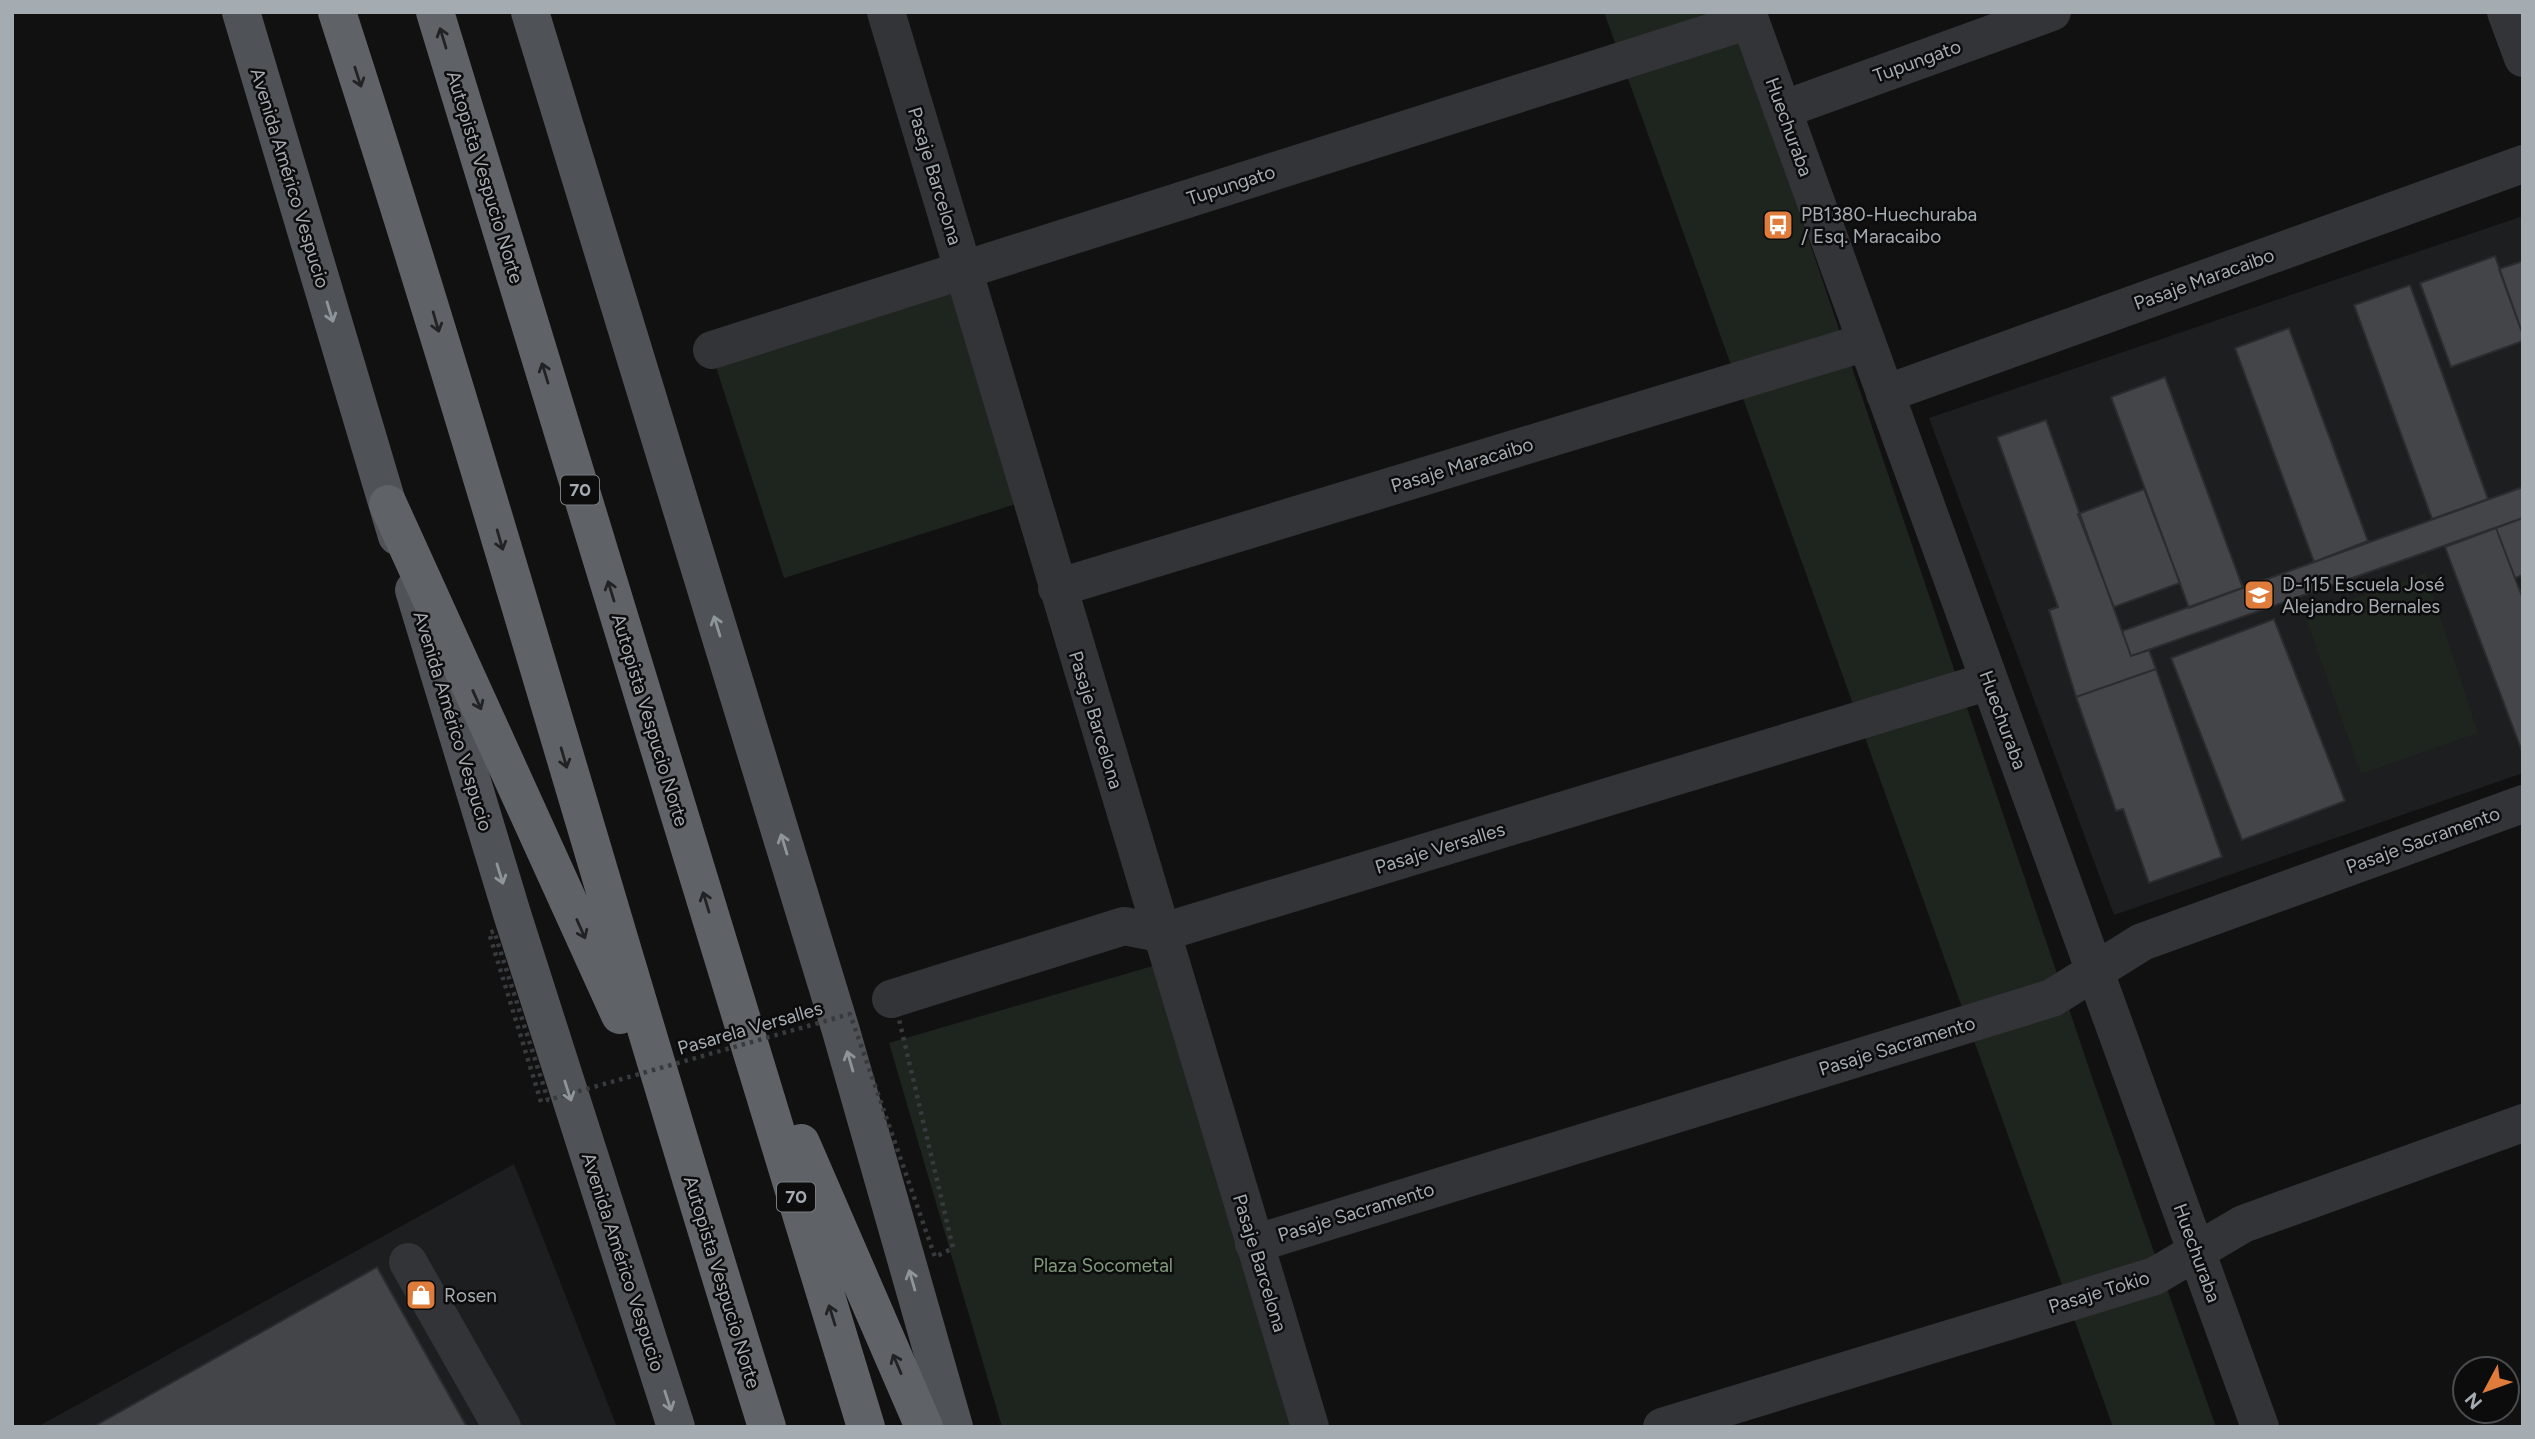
<svg xmlns="http://www.w3.org/2000/svg" width="2535" height="1439" font-family="Figtree,sans-serif">
<style>
.built{fill:#1d1e1f}
.green{fill:#1e241e}
.building{fill:#434548;stroke:#2b2c2e;stroke-width:2}
.lines{fill:none;stroke-linecap:round;stroke-linejoin:round}
.minor{stroke:#323437;stroke-width:38}
.major{stroke:#4f5256;stroke-width:38}
.highway{stroke:#5f6367;stroke-width:38}
.path-bridge{stroke:#383b3e;stroke-width:4.5;stroke-dasharray:3.5 5;stroke-linecap:butt}
.oneway{stroke:#212224}
.oneway2{stroke:#8f969b}
.labels{text-anchor:middle;dominant-baseline:central;stroke-width:5;stroke-linejoin:round;paint-order:stroke}
.shield{fill:#0c0c0d;stroke:#767c80;stroke-width:2}
.shield-label{font-size:18px;font-weight:bold;fill:#a4acb2}
.street-label{font-size:19px;fill:#a4acb2;stroke:#0c0c0d}
.poi-label{font-size:19px;fill:#a4acb2;stroke:#0c0c0d;text-anchor:start}
.park-label{font-size:19px;fill:#839b7c;stroke:#0c0c0d}
</style>
<rect width="100%" height="100%" fill="#111112"/>
<path class="built" d="M2523,216V773L2114,915L1929,418Z
M514,1164L617,1427H37Z"/>
<path class="green" d="M1604,12H1728L1775,140L2092,1077L2216,1427H2113Z
M953,287L1022,502L784,578L715,364Z
M2426,573L2478,733L2361,774L2305,616Z
M1163,963L1299,1427H1002L889,1043Z"/>
<path class="building" d="M2495,256L2523,335V341L2451,367L2420,283Z
M2523,261V335L2499,269Z
M2410,285L2488,499L2432,519L2354,305Z
M2289,328L2368,541L2314,562L2235,348Z
M2165,377L2243,588L2189,608L2111,397Z
M2046,420L2131,656L2149,650L2156,669L2076,697L2049,610L2058,607L1997,437Z
M2523,487V518L2131,656L2122,631Z
M2144,489L2180,583L2114,607L2078,514Z
M2523,518V575L2515,578L2496,528Z
M2496,528L2523,599V754L2445,547Z
M2274,619L2345,801L2242,840L2171,658Z
M2156,669L2222,857L2149,883L2123,809L2116,811L2076,697Z
M377,1267L467,1427H93Z"/>
<g class="lines">
<path class="minor" d="M886,12L1310,1427
M1747,12L2260,1427
M2506,12L2523,58
M1782,110L2052,12
M712,350L1750,20
M1885,394L2523,164
M1057,588L1866,342
M891,999L1124,926L1160,933L1989,681
M1254,1244L2052,998L2142,942L2523,804
M408,1262L502,1427
M1662,1427L2155,1276L2243,1224L2523,1123"/>
<path class="major" d="M241,12L397,536
M530,12L841,1031L954,1427
M414,590L513,917L676,1427"/>
<path class="highway" d="M337,12C489,481 620,956 767,1427
M435,12L866,1427
M388,504L620,1015
M801,1143L924,1427"/>
<path class="path-bridge" d="M541,1102L489,933L494,931L548,1100L850,1014L935,1257L953,1248L898,1015"/>
</g>
<defs><path id="oneway-shaft" d="M-6 0H5M1.5-3L5.5 0L1.5 3" fill="none" stroke-width="1.6" stroke-linecap="round" stroke-linejoin="round" transform="scale(1.75)"/></defs>
<g class="oneway">
<use href="#oneway-shaft" transform="translate(443 38) rotate(-107)"/>
<use href="#oneway-shaft" transform="translate(358 77) rotate(72)"/>
<use href="#oneway-shaft" transform="translate(436 322) rotate(74)"/>
<use href="#oneway-shaft" transform="translate(545 373) rotate(-107)"/>
<use href="#oneway-shaft" transform="translate(500 540) rotate(74)"/>
<use href="#oneway-shaft" transform="translate(611 591) rotate(-107)"/>
<use href="#oneway-shaft" transform="translate(477 700) rotate(66)"/>
<use href="#oneway-shaft" transform="translate(564 758) rotate(74)"/>
<use href="#oneway-shaft" transform="translate(706 902) rotate(-107)"/>
<use href="#oneway-shaft" transform="translate(581 929) rotate(66)"/>
<use href="#oneway-shaft" transform="translate(832 1315) rotate(-107)"/>
<use href="#oneway-shaft" transform="translate(897 1364) rotate(-113)"/>
</g>
<g class="oneway2">
<use href="#oneway-shaft" transform="translate(330 312) rotate(73)"/>
<use href="#oneway-shaft" transform="translate(717 626) rotate(-107)"/>
<use href="#oneway-shaft" transform="translate(784 844) rotate(-107)"/>
<use href="#oneway-shaft" transform="translate(500 874) rotate(73)"/>
<use href="#oneway-shaft" transform="translate(850 1061) rotate(-106)"/>
<use href="#oneway-shaft" transform="translate(568 1091) rotate(72)"/>
<use href="#oneway-shaft" transform="translate(912 1280) rotate(-106)"/>
<use href="#oneway-shaft" transform="translate(668 1401) rotate(72)"/>
</g>
<defs>
<g id="bus-square" transform="scale(1.575)"><rect x="-9" y="-9" width="18" height="18" rx="4" fill="#df7c3c" stroke="#0c0c0d"/><path d="M-5-6H5V4H4V6H2V4H-2V6H-4V4H-5ZM-3.5-4V0h7V-4ZM-3.5 1.2v1.5H-2V1.2ZM2 1.2v1.5H3.5V1.2Z" fill="#fff"/></g>
<g id="school-square" transform="scale(1.575)"><rect x="-9" y="-9" width="18" height="18" rx="4" fill="#df7c3c" stroke="#0c0c0d"/><path d="M0-5L7-2L0 1L-7-2ZM-4 1L0 2.5L4 1V4Q0 6-4 4Z" fill="#fff"/></g>
<g id="shop-square" transform="scale(1.575)"><rect x="-9" y="-9" width="18" height="18" rx="4" fill="#df7c3c" stroke="#0c0c0d"/><path d="M-5-2.5h2.3a2.7 3.5 0 0 1 5.4 0H5L5.5 6h-11ZM-1.5-2.5h3a1.5 2.3 0 0 0-3 0Z" fill="#fff"/></g>
</defs>
<g fill-rule="evenodd">
<use href="#bus-square" x="1778" y="225"/>
<use href="#school-square" x="2259" y="595"/>
<use href="#shop-square" x="421" y="1295"/>
</g>
<g class="labels">
<g class="shield">
<rect x="561" y="475.5" width="38" height="29" rx="5"/>
<rect x="777" y="1182.5" width="38" height="29" rx="5"/>
</g>
<g class="shield-label">
<text x="580" y="490">70</text>
<text x="796" y="1197">70</text>
</g>
<g class="street-label">
<text transform="translate(1917 61) rotate(-20)">Tupungato</text>
<text transform="translate(1789 127) rotate(70)">Huechuraba</text>
<text transform="translate(935 176) rotate(73)">Pasaje Barcelona</text>
<text transform="translate(485 177) rotate(73)">Autopista Vespucio Norte</text>
<text transform="translate(290 178) rotate(73)">Avenida Américo Vespucio</text>
<text transform="translate(1231 185) rotate(-18)">Tupungato</text>
<text transform="translate(2204 279) rotate(-20)">Pasaje Maracaibo</text>
<text transform="translate(1462 465) rotate(-17)">Pasaje Maracaibo</text>
<text transform="translate(650 720) rotate(73)">Autopista Vespucio Norte</text>
<text transform="translate(1096 720) rotate(73)">Pasaje Barcelona</text>
<text transform="translate(2003 720) rotate(70)">Huechuraba</text>
<text transform="translate(453 721) rotate(73)">Avenida Américo Vespucio</text>
<text transform="translate(2423 840) rotate(-20)">Pasaje Sacramento</text>
<text transform="translate(1440 848) rotate(-17)">Pasaje Versalles</text>
<text transform="translate(750 1028) rotate(-16)">Pasarela Versalles</text>
<text transform="translate(1897 1046) rotate(-17)">Pasaje Sacramento</text>
<text transform="translate(1356 1212) rotate(-17)">Pasaje Sacramento</text>
<text transform="translate(2197 1253) rotate(70)">Huechuraba</text>
<text transform="translate(623 1262) rotate(72)">Avenida Américo Vespucio</text>
<text transform="translate(1260 1263) rotate(73)">Pasaje Barcelona</text>
<text transform="translate(722 1282) rotate(73)">Autopista Vespucio Norte</text>
<text transform="translate(2099 1292) rotate(-17)">Pasaje Tokio</text>
</g>
<g class="poi-label">
<text x="1801" y="214">PB1380-Huechuraba<tspan x="1801" dy="22">/ Esq. Maracaibo</tspan></text>
<text x="2282" y="584">D-115 Escuela José<tspan x="2282" dy="22">Alejandro Bernales</tspan></text>
<text x="444" y="1295">Rosen</text>
</g>
<g class="park-label">
<text x="1103" y="1265">Plaza Socometal</text>
</g>
</g>
<rect width="2535" height="1439" fill="none" stroke="#a4acb2" stroke-width="28"/>
<g transform="translate(2486 1390) rotate(229)"><circle r="33" fill="#0c0c0d" stroke="#494c4f" stroke-width="2"/>
<path d="M0-5L12 26L0 18L-12 26Z" fill="#df7c3c"/>
<text y="-10" font-size="19" font-weight="bold" text-anchor="middle" fill="#a4acb2">N</text>
</g>
</svg>
